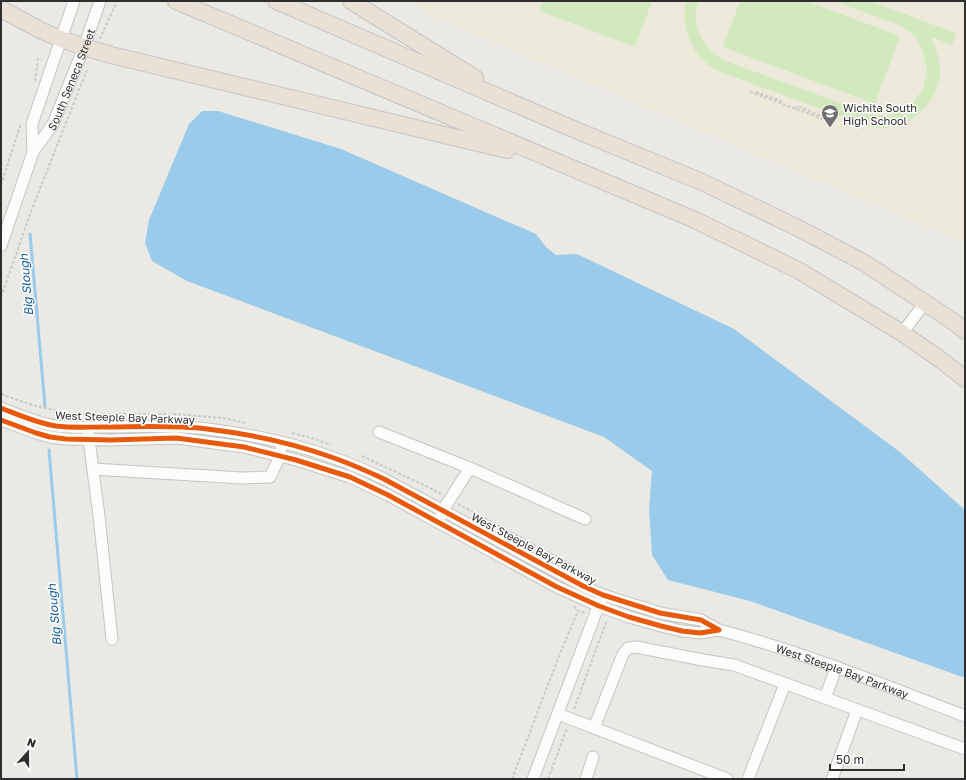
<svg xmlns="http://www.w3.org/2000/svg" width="966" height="780" font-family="'Golos Text',sans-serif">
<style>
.education{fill:#ede9da}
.pitch{fill:#d2e9bd}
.water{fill:#9bcbea}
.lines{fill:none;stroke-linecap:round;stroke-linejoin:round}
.stream{stroke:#9bcbea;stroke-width:3}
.minor-casing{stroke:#c5c4c4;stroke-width:13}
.highway-casing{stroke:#c6c5c4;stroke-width:18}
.path{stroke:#c9c9c8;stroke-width:2;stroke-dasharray:3 2;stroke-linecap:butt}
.minor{stroke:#fcfcfb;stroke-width:11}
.highway{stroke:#e9e1d6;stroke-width:16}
.cycleway-casing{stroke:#fff;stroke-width:8}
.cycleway{stroke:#e8590c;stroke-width:5}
.labels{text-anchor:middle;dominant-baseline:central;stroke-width:3;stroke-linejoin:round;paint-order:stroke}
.street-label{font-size:11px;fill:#2e2e2e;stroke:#fff}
.poi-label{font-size:11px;fill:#2e2e2e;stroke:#fff;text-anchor:start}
.water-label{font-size:12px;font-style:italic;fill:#125b9d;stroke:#fff}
</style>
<rect width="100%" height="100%" fill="#ebe9e4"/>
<path class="education" d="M410,1H965V243L428,14Z"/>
<path class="pitch" d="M543,1H652L635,47L539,11Z
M686,1H699C689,25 705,51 726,61L867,113L875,115H889L901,110L914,101L923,89L927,72L923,51L915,36L899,25L834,1H869L956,33L952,45L931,37C936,49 940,60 940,73C939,98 917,122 893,127C884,129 876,128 868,126L720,72C716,69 710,67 707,64C688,48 682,24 686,1Z
M740,1H806L900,36L875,104L723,47Z"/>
<path class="water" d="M202,111H218L341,149L536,234L546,247L556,255L577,254L734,329L900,452L965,510V678L750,601L668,580L652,555L649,509L652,471L604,437L187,281L152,261L145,243L149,220L189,124Z"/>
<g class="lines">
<path class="stream" d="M30,234L45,406
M49,450L77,779"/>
<g class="minor-casing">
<g id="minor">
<path d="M33,152L32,124L74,1"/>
<path id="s1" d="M1,246L33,152L53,124L84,47L100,1"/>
<path d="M902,333L925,303"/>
<path d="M1,408C19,415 37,423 56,426C72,428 88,427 104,427C138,427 173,425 207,429C250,434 293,443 334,458C351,464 367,471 384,479L583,586L603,595L660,613L701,620L719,630L700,633L682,631L661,626L629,617L599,606L557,587L388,495L350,477L296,460L244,447L176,438L111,440L66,439L50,437L36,433L1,420"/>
<path d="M88,432L99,516L112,639"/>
<path d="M379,432L470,468L585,519"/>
<path d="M93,469L242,478L270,477L280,456L281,449"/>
<path d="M441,516L443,510L470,468"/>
<path id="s2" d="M719,630C803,652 884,685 965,716"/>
<path d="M825,698L965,749"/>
<path d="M558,714L727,779"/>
<path d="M594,728L623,654L628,648L636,647L703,660L734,665L825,698L836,668"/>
<path d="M533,779L601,599"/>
<path d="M586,779L593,757"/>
<path d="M748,779L785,684"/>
<path d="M832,779L857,710"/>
</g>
</g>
<g class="highway-casing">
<path id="highway" d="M176,1L695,220L798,270L902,333L941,360L965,379
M276,1L578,131L702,182L796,227L863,262L951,320L965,331
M351,1L475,78
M1,9L42,31L61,39L84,47L111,55L507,150"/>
</g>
<path class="path" d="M100,39L115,5V1
M35,81L38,59L42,60
M750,92L826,120
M756,92L781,101V103
M796,109L797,106L821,116
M1,185L21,123
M1,297L33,206L87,70
M1,394L35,406L74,414H175L223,418L246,423
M292,433L312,438L331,445
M362,456L426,486L441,494
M458,504L589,574L588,577
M574,606L578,611L585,613
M574,709L607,620
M512,779L561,651L578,611
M548,779L567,728"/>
<use href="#minor" class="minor"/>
<use href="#highway" class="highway"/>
<g class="cycleway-casing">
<path id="cycleway" d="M1,408C19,415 37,423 56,426C72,428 88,427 104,427C138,427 173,425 207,429C250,434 293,443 334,458C351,464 367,471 384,479L583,586L603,595L660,613L701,620L719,630L700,633L682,631L661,626L629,617L599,606L557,587L388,495L350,477L296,460L244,447L176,438L111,440L66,439L50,437L36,433L1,420"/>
</g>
<use href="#cycleway" class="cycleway"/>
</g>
<defs>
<g id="school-pin" transform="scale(0.9)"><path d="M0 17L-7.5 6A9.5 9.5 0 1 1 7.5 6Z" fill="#706f6e" stroke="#fff"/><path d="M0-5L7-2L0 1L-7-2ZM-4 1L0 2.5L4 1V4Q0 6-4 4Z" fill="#fff"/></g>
</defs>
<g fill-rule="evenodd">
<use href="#school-pin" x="830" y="113"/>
</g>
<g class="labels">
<g class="street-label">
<text stroke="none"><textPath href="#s1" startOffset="182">South Seneca Street</textPath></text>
<text transform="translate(125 417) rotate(2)">West Steeple Bay Parkway</text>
<text transform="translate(534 548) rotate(28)">West Steeple Bay Parkway</text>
<text stroke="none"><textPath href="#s2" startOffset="130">West Steeple Bay Parkway</textPath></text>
</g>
<g class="poi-label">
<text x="843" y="107">Wichita South<tspan x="843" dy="13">High School</tspan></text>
</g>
<g class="water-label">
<text transform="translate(26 285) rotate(-95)">Big Slough</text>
<text transform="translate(54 615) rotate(-95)">Big Slough</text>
</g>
</g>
<rect width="966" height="780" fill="none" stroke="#2e2e2e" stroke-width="4"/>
<g transform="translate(28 752) rotate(21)" stroke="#ffffff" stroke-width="3" paint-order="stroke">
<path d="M0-3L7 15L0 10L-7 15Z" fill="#2e2e2e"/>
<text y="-6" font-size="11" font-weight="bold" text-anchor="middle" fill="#2e2e2e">N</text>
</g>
<path d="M830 764v6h74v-6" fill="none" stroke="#2e2e2e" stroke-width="2"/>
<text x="836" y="764" font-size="12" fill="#2e2e2e" stroke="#ffffff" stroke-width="3" paint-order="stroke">50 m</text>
</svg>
